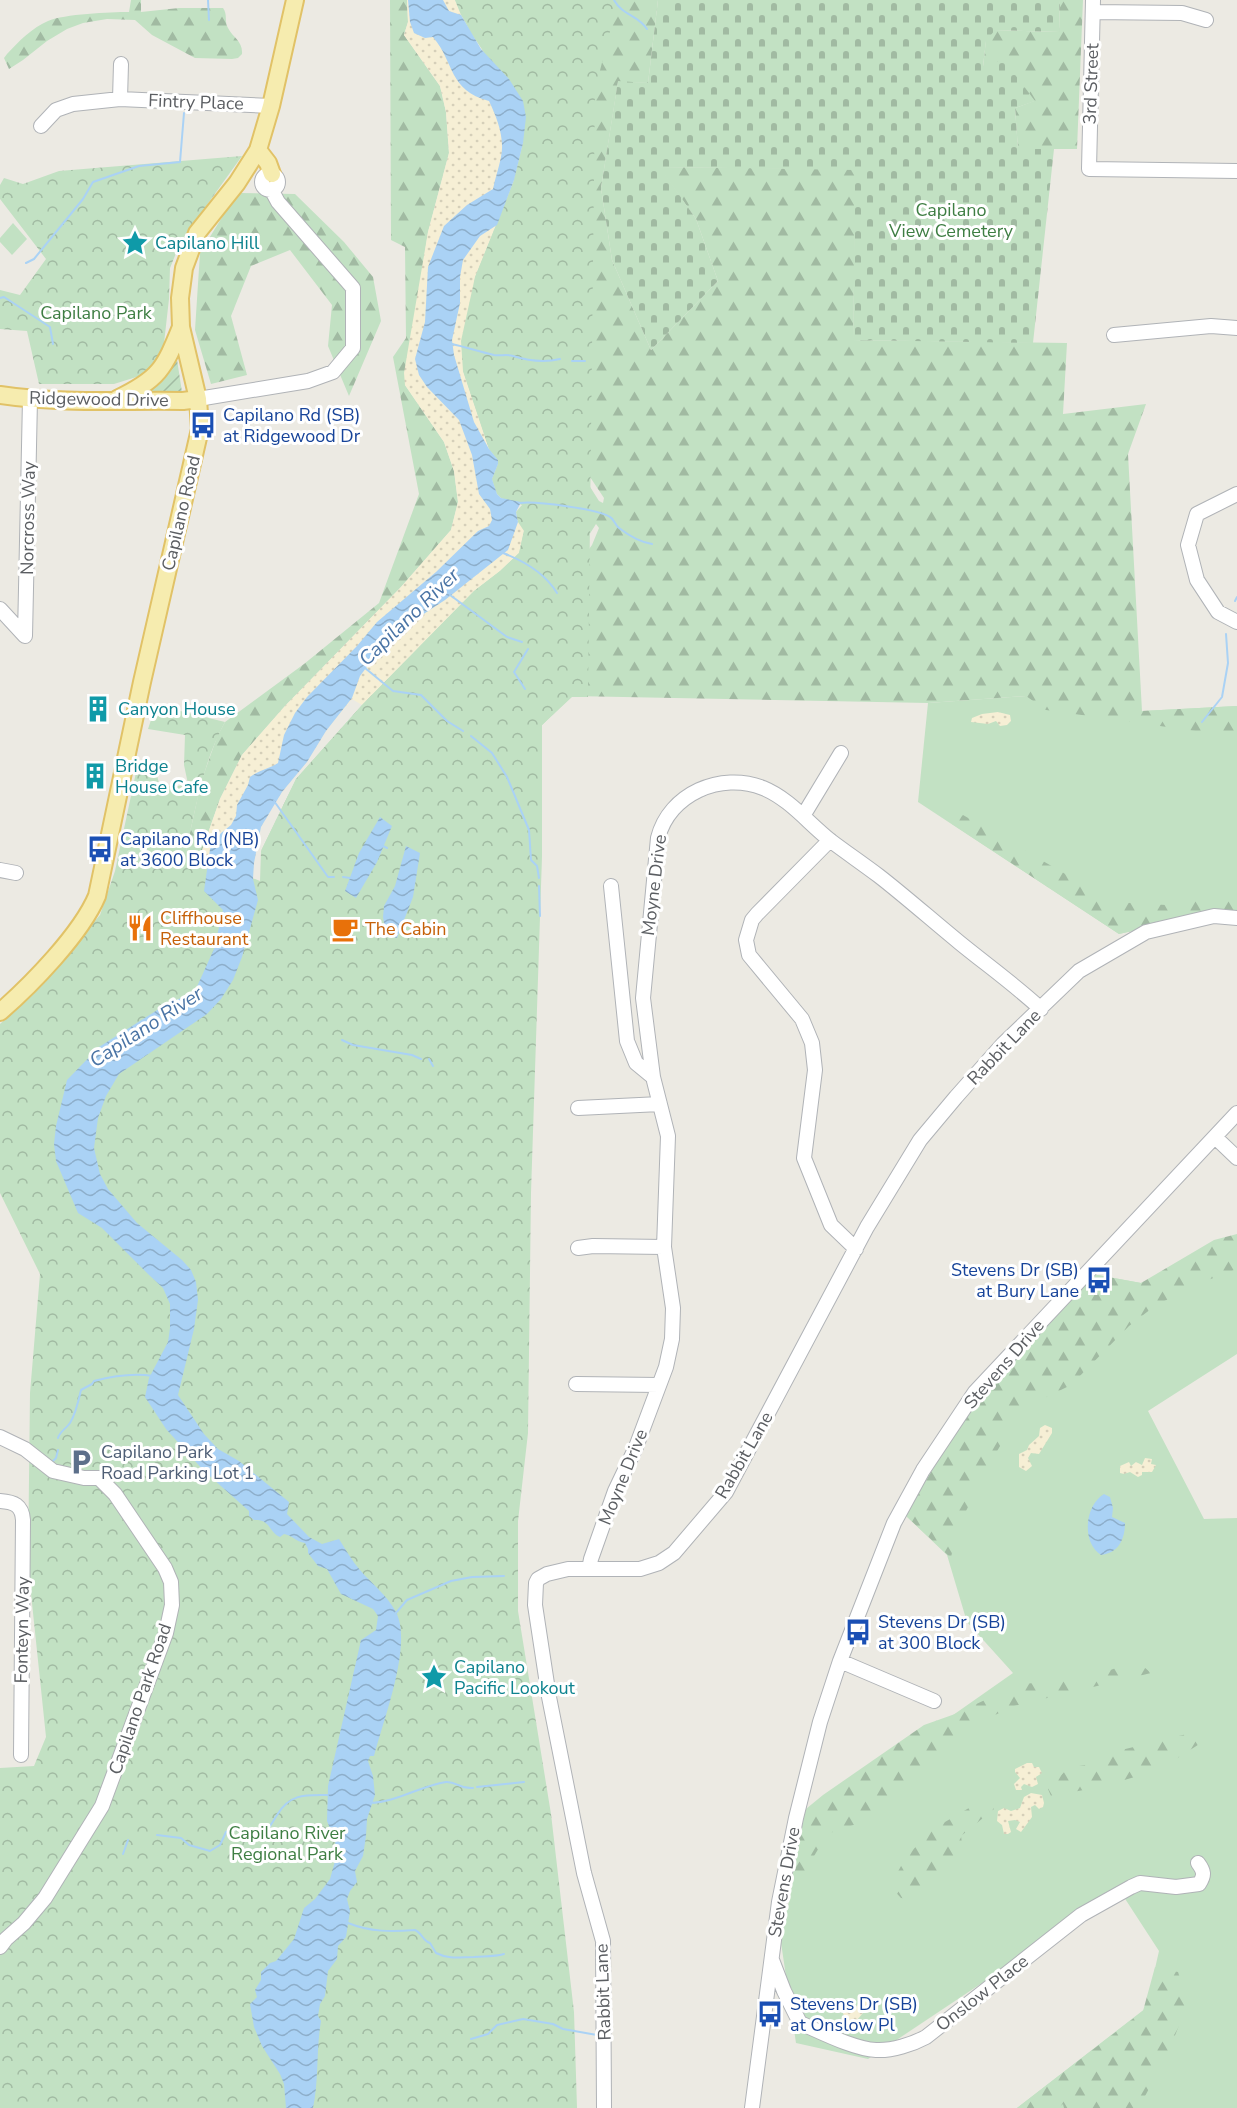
<svg xmlns="http://www.w3.org/2000/svg" width="1237" height="2108" font-family="'Nunito Sans',sans-serif">
<style>
.grass{fill:#c2e1c3}
.forest{fill:url(#forest-firs)}
.sand{fill:url(#sand-dots)}
.cemetery{fill:url(#cemetery-stones)}
.park{fill:url(#park-crowns)}
.garden{fill:url(#garden-furrows)}
.water{fill:url(#water-waves)}
.lines{fill:none;stroke-linecap:round;stroke-linejoin:round}
.stream{stroke:#aad2f5;stroke-width:2}
.minor-casing{stroke:#b0b3b7;stroke-width:16}
.major-casing{stroke:#e1c267;stroke-width:20}
.minor{stroke:#fff;stroke-width:14}
.major{stroke:#f6ecaf;stroke-width:16}
.labels{text-anchor:middle;dominant-baseline:central;stroke-width:6;stroke-linejoin:round;paint-order:stroke}
.street-label{font-size:18px;fill:#5b5e62;stroke:#fff}
.park-label{font-size:18px;fill:#3e7e43;stroke:#fff}
.culture-label{font-size:18px;fill:#0d838f;stroke:#fff;text-anchor:start}
.transit-label{font-size:18px;fill:#164399;stroke:#fff;text-anchor:start}
.food-label{font-size:18px;fill:#c56008;stroke:#fff;text-anchor:start}
.service-label{font-size:18px;fill:#4e5e75;stroke:#fff;text-anchor:start}
.water-label{font-size:20px;font-style:italic;fill:#4a74a5;stroke:#fff}
</style>
<defs>
<pattern id="forest-firs" width="22" height="20" patternUnits="userSpaceOnUse" patternTransform="scale(1.5)"><rect width="22" height="20" fill="#c2e1c3"/><path d="M5 1l3.5 6h-7zM16 11l3.5 6h-7z" fill="#a1baa2"/></pattern>
<pattern id="sand-dots" width="8" height="8" patternUnits="userSpaceOnUse" patternTransform="scale(1.5)"><rect width="8" height="8" fill="#f6efd5"/><path d="M2 2h.1M6 6h.1" fill="none" stroke="#d5cfb9" stroke-width="1.8" stroke-linecap="round"/></pattern>
<pattern id="cemetery-stones" width="16" height="16" patternUnits="userSpaceOnUse" patternTransform="scale(1.5)"><rect width="16" height="16" fill="#c2e1c3"/><path d="M2 7V4a2 2 0 0 1 4 0v3zM10 15v-3a2 2 0 0 1 4 0v3z" fill="#a1baa2"/></pattern>
<pattern id="park-crowns" width="20" height="18" patternUnits="userSpaceOnUse" patternTransform="scale(1.5)"><rect width="20" height="18" fill="#c2e1c3"/><path d="M2 6a3 3 0 1 1 6 0M12 15a3 3 0 1 1 6 0" fill="none" stroke="#a1baa2"/></pattern>
<pattern id="garden-furrows" width="10" height="10" patternUnits="userSpaceOnUse" patternTransform="scale(1.5)"><rect width="10" height="10" fill="#c2e1c3"/><path d="M-1 1l2-2M0 10L10 0M9 11l2-2" fill="none" stroke="#a1baa2"/></pattern>
<pattern id="water-waves" width="16" height="10" patternUnits="userSpaceOnUse" patternTransform="scale(1.5)"><rect width="16" height="10" fill="#aad2f5"/><path d="M0 5q4-4 8 0t8 0" fill="none" stroke="#8daeca"/></pattern>
</defs>
<rect width="100%" height="100%" fill="#eceae3"/>
<path class="grass" d="M13,223L27,239L12,255L0,242V238Z
M1026,696L1142,711L1237,706V915L1207,914L1119,934L918,802L928,703Z
M1237,1246V1354L1148,1411L1204,1519L1237,1518V2108H1017L1146,2008L1159,1951L1120,1891L868,2059L796,2043L780,1936L812,1814L1013,1673L967,1622L947,1555L904,1514L1092,1274L1141,1283Z"/>
<path class="forest" d="M131,0H141V12L179,8H223C228,15 224,21 228,28C233,38 243,41 242,54L238,58L232,59L195,58L152,35L135,20L107,19L83,23L67,29L47,41L23,60L9,69L4,58L7,54C18,42 33,27 48,21C64,14 110,12 129,12Z
M390,0H407L408,22L404,35L440,86L446,112L449,153L428,232L405,385L444,442L454,471L458,502L451,530L401,587L285,706L242,755L220,799L200,856L186,851L201,782L217,737L225,722L304,664L379,603L419,494L393,357L406,338L405,247L391,240Z
M455,0H596C582,38 578,78 578,119C578,131 581,143 581,156C580,168 573,183 572,196L568,291L560,312L559,323L564,370L565,407L575,463L599,501L603,503L604,498L586,471L578,445L571,409V365L566,325L574,289V244L580,187L586,158L584,110L587,68L604,0H658L648,83L618,82L601,188L612,260L651,350L718,281L696,219L659,167L856,169L853,340L1067,343L1063,414L1146,404L1128,454L1142,711L1237,706V734H1217L1046,710L1026,696L928,703L572,696L542,725L541,879L505,881L475,897C467,897 462,893 459,885L450,839L444,820L445,782L452,756L456,748L470,737L476,714L483,703L510,679L539,633L571,591L580,562L592,545L599,528L596,524L572,562L566,561L564,568C568,574 568,578 567,586L532,632L510,669L474,704L464,734L455,740L447,750L432,807L420,821L411,787L346,783L261,851L296,779L362,705L474,591L500,571L519,553L524,530L531,514V508L527,502L501,498L497,494L492,479L498,464V460L489,449L463,371L461,341L475,277L513,183L523,143L526,117L523,101L509,79L482,49L470,32Z
M1060,0H1083L1077,149H1018L1015,108L1034,101L1004,61L983,67L986,40L994,30L1059,32Z
M241,193L295,194L344,242L373,277L381,321L349,396L328,346L332,305L290,250L251,266L231,316L247,375L211,384L195,330L200,253L229,206Z
M963,815L1114,902L1166,905L1191,899H1237V915L1207,914L1119,934L952,824Z
M1237,1234V1269L1208,1280L1156,1305L1129,1326L1071,1385L1022,1409L990,1463L956,1531L951,1558L904,1514L974,1404L1092,1274L1141,1283L1214,1240Z
M1119,1667H1144L1151,1673L1014,1706L978,1723L931,1758L874,1818L827,1834L790,1897L788,1883L801,1813L823,1795L924,1725L955,1714L1019,1684L1081,1680Z
M1199,1731L1204,1741L1159,1770L1100,1787L1051,1796L1048,1789L1068,1768L1090,1764L1105,1754Z
M986,1798L994,1809L961,1836L964,1859L916,1900L901,1898L890,1886L906,1857L933,1829Z
M1155,1967L1178,1972C1180,1979 1185,1987 1186,1994C1189,2016 1153,2081 1142,2102L1137,2108H1064L1063,2104L1058,2108H1017L1143,2011Z"/>
<path class="sand" d="M407,0H455L461,15L523,143L513,183L475,277L463,371L489,449L472,455L476,474L516,512L524,530L519,553L500,571L474,591L362,705L352,699L326,731L307,762L282,792L261,827L254,863L253,879L258,900L186,851L200,856L220,799L242,755L285,706L401,587L451,530L458,502L454,471L444,442L405,385L404,373L428,232L449,153L446,112L440,86L404,35L408,22Z
M998,712L1010,715L1011,721L1007,725L1000,726L996,721L988,724L971,722L972,718L982,714Z
M1045,1425L1052,1428V1433L1039,1454L1031,1453L1028,1458L1032,1466L1026,1471L1019,1467V1454L1027,1450L1029,1445L1039,1436L1040,1428Z
M1145,1458L1152,1459L1151,1464L1156,1465L1152,1472H1142V1475L1138,1477L1130,1472L1124,1474L1120,1473V1466L1129,1462L1131,1466L1136,1462L1142,1465Z
M1027,1763H1032L1034,1767H1039L1042,1773L1036,1777L1038,1784L1032,1787L1024,1784L1021,1787L1022,1790H1016L1014,1784L1020,1778L1015,1772V1769Z
M1031,1793L1042,1795L1044,1803L1043,1807L1039,1809L1035,1805L1031,1807L1032,1817L1021,1832L1016,1829L1020,1822L1015,1820L1008,1821L1011,1832L1008,1834H1004L1002,1825L997,1821L998,1811L1004,1808L1011,1811L1020,1808L1024,1797Z
M870,1996L879,2006L875,2011L863,2013L857,2020L850,2021L843,2014L844,2008L857,2006L860,1999Z"/>
<path class="cemetery" d="M658,0H1060L1059,32L995,30L986,41L983,66L1004,60L1035,101L1015,108L1018,149H1054L1033,343L853,340L855,170L660,167L696,219L718,281L651,350L612,260L601,188L618,81L648,83Z"/>
<path class="park" d="M455,0H618L595,90L588,697H572L542,725V856L531,1193L528,1433L518,1521V1611L551,1814L574,2012L577,2108H0V1768L34,1766L46,1737L28,1565L30,1393L40,1274L0,1193V1024L32,994L100,915L115,871L138,763L155,768L159,783L173,787L188,784L184,765L185,735L148,729L156,705L225,722C203,762 196,807 186,851L260,881L261,851L296,779L362,705L474,591L500,571L519,553L524,531L518,522L516,512L522,505L501,498L497,494L492,479L498,464V460L489,449L463,371L461,341L475,277L513,183L523,143L482,49L461,15Z
M242,156L181,241L170,268L169,299L163,352L146,374L114,384H39L27,331L0,329V290L20,295L46,259L0,199V185L4,178L23,184L59,171Z"/>
<path class="garden" d="M176,353L182,392L134,393Z"/>
<path class="water" d="M408,0H443L449,11L461,15L481,49L509,79L523,101L526,117L523,143L514,180L497,225L480,236L463,260L460,277V303L452,340L454,355L474,422L489,449L498,460V464L492,479L497,494L501,498L521,502L516,512L518,522L508,550L445,600L416,619L378,652L360,676L352,698L326,731L307,762L282,792L261,827L254,863L253,879L258,900L242,957L233,980L221,999L207,1014L119,1074L106,1096L98,1118L94,1148L100,1174L108,1189L137,1223L182,1260L191,1270L196,1282L198,1300L194,1329L178,1395L204,1434L218,1449L239,1461L289,1502L287,1514L309,1537L322,1544L339,1539C346,1550 352,1561 360,1570C372,1584 387,1595 396,1612C413,1645 383,1720 374,1756H370L368,1761L373,1776L375,1795L367,1819L366,1836L363,1856L355,1871L357,1882L350,1891L347,1899L350,1911L346,1937L338,1946L337,1959L328,1971L325,1996L320,2004L318,2016L321,2021C316,2050 319,2080 313,2108H286L284,2084L280,2074L262,2046L254,2027L250,2004L257,1997L255,1990L261,1980V1972L270,1963L276,1961L294,1939L304,1908L315,1899L330,1879L337,1854L335,1841L327,1821L328,1786L361,1640L376,1630L378,1616L373,1609L341,1594L327,1569L318,1566L308,1553V1549L305,1543C296,1542 292,1535 284,1534L280,1537C268,1532 271,1519 254,1520L249,1516V1511L204,1471L166,1429L145,1397L149,1378L168,1342L170,1328V1304L163,1288L148,1274L102,1228L78,1213L56,1161L54,1144L56,1126L67,1080L99,1047L162,1007L195,991L214,949L223,910L204,891L210,849L221,833L231,825L236,816L237,805L248,785L250,777C259,770 269,769 278,763L284,735L295,713L307,697L357,646L377,622L436,572L478,531L489,526L492,520L490,509L479,494L472,455L459,420L427,387L419,375L415,359L425,322L428,267L444,226L467,205L493,189C495,178 499,168 501,157C505,138 497,118 489,101C448,90 455,63 433,37L425,38L414,33L410,22Z
M380,817L392,826L377,862L356,898L345,891L359,853Z
M406,846L420,853L413,897L397,938L386,935L383,917L384,906L395,886Z
M1104,1494L1110,1497L1113,1508L1112,1517L1125,1523C1125,1540 1118,1553 1101,1555C1081,1542 1085,1505 1104,1494Z"/>
<g class="lines">
<path class="stream" d="M208,0L209,20
M614,0C622,15 638,15 647,29
M26,263L34,259L83,199L93,182L139,166L180,162L184,113
M0,298L4,297L50,327L53,344
M452,344C466,347 480,352 494,355C501,356 507,354 513,356C529,361 543,363 560,359
M572,361H585
M520,503C536,501 598,509 610,517C614,519 615,525 619,528C628,535 640,542 652,544
M503,553C524,561 545,573 557,593
M450,595L507,637L522,642
M1235,601L1237,597
M365,668L393,691L421,695L447,721L463,731
M525,689L514,672L528,649
M1202,722L1222,697L1228,663L1226,634
M471,736L492,753L507,777L529,830L531,860L537,866L539,878
M274,801L328,877H334
M383,846L387,848
M343,877L350,878
M539,886L540,916
M342,1040L353,1045L412,1055L421,1059
M429,1059L433,1066
M58,1438C60,1431 66,1429 70,1423C75,1415 79,1399 81,1390L92,1384L94,1381C113,1376 133,1373 153,1376
M51,1463L56,1458L58,1450
M395,1614L407,1600L451,1581L472,1577L504,1576
M477,1787L524,1782
M370,1803C397,1802 420,1786 446,1782C456,1781 459,1789 473,1788
M157,1835L181,1838L189,1845L210,1851L220,1845L226,1832C247,1824 249,1834 266,1831C272,1825 273,1821 277,1815C290,1793 306,1795 328,1795
M123,1854L128,1840
M348,1923C370,1932 392,1932 415,1930C422,1933 423,1941 430,1943L436,1953C450,1960 460,1957 474,1957C485,1956 493,1957 504,1954
M471,2039L488,2034L497,2025L523,2019L553,2024L563,2029L597,2035"/>
<g class="minor-casing">
<path id="minor" d="M1093,0L1089,169L1237,171
M1093,12L1182,13L1206,20
M120,99L121,64
M41,126L56,110L73,104L120,99L271,106
M262 182a8 8 0 1 1 16 0a8 8 0 1 1-16 0Z
M1114,335L1211,326L1237,328
M198,399L308,381L333,372L353,348V288L278,202L271,189
M1237,494L1197,514L1188,545L1197,580L1218,612L1237,622
M0,609L25,636
M25,636L30,399
M803,816L841,753
M830,840L757,914L752,920L746,940L749,955L802,1019L812,1043L815,1070L804,1158L831,1225L856,1249
M0,870L16,873
M611,886L627,1041L636,1063L653,1077
M578,1108L660,1104
M1215,1137L1237,1158
M578,1248L593,1246L664,1247
M576,1384L659,1385
M0,1437L25,1449L53,1471L84,1478H99L115,1494L165,1568L171,1582L172,1605L166,1633L102,1806L45,1898L24,1923L6,1939L0,1947
M0,1501C14,1502 22,1505 23,1520L21,1755
M589,1569L591,1559L615,1491L636,1447L666,1367L672,1339L673,1308L664,1247L668,1136L653,1077L643,998L658,838C669,794 721,771 763,788C790,799 809,824 831,841C847,853 863,864 879,876C906,897 933,921 960,943C987,965 1015,985 1041,1009
M840,1661L934,1701
M772,1960L784,1991L800,2023C821,2032 854,2049 876,2050C892,2051 913,2044 926,2037L1081,1915L1131,1887L1140,1883L1176,1887L1199,1884C1205,1875 1204,1871 1198,1863
M604,2108L603,1941L584,1873L549,1697L535,1605L536,1583L538,1579L547,1574L568,1569H640L659,1563L674,1553L726,1492L867,1227L920,1140L956,1097L1003,1044L1079,971L1146,932L1214,916L1237,918
M752,2108L779,1902L796,1818L820,1722L840,1661L894,1523L923,1470L975,1392L1237,1113"/>
</g>
<g class="major-casing">
<path id="major" d="M258,150L268,163L272,174
M0,395C61,404 122,400 183,401L198,399
M117,399C159,379 164,369 181,327
M0,1012C31,985 81,934 97,896L142,682L200,429L198,399L181,327L180,298L184,268L197,233L237,183L258,150L271,106L295,0"/>
</g>
<use href="#minor" class="minor"/>
<use href="#major" class="major"/>
</g>
<defs>
<g id="sight-bare" transform="scale(2.07)"><path d="M0-6L1.8-2.2L6-1.7L2.9 1.2L3.7 5.4L0 3.3L-3.7 5.4L-2.9 1.2L-6-1.7L-1.8-2.2Z" fill="#0f9aa8" stroke="#fff" stroke-width="2.5" paint-order="stroke"/></g>
<g id="bus-bare" transform="scale(2.07)"><path d="M-5-6H5V4H4V6H2V4H-2V6H-4V4H-5ZM-3.5-4V0h7V-4ZM-3.5 1.2v1.5H-2V1.2ZM2 1.2v1.5H3.5V1.2Z" fill="#1a4fb4" stroke="#fff" stroke-width="2.5" paint-order="stroke"/></g>
<g id="building-bare" transform="scale(2.07)"><path d="M-4-6H4V6H1V3H-1V6H-4ZM-2.5-4.3h1.7v1.8h-1.7ZM.8-4.3h1.7v1.8H.8ZM-2.5-1h1.7V.8h-1.7ZM.8-1h1.7V.8H.8Z" fill="#0f9aa8" stroke="#fff" stroke-width="2.5" paint-order="stroke"/></g>
<g id="restaurant-bare" transform="scale(2.07)"><path d="M-5-6h1v4h1v-4h1v4h1v-4h1v5L-1.5 .5V6h-2V.5L-5-1ZM5-6V6H3V1.5H1.5Q1.5-4 5-6Z" fill="#e8710a" stroke="#fff" stroke-width="2.5" paint-order="stroke"/></g>
<g id="cafe-bare" transform="scale(2.07)"><path d="M-5.5-4.5H6V0H3Q3 3.5 0 3.5H-2.5Q-5.5 3.5-5.5 0ZM3-3.2v2h1.7v-2ZM-6 4.5H4V6H-6Z" fill="#e8710a" stroke="#fff" stroke-width="2.5" paint-order="stroke"/></g>
<g id="parking-bare" transform="scale(2.07)"><path d="M-3.5-5.5H1a3.5 3.5 0 0 1 0 7H-1V5.5H-3.5ZM-1-3.4V-.6H.8a1.4 1.4 0 0 0 0-2.8Z" fill="#5c6f8a" stroke="#fff" stroke-width="2.5" paint-order="stroke"/></g>
</defs>
<g fill-rule="evenodd">
<use href="#sight-bare" x="135" y="243"/>
<use href="#bus-bare" x="203" y="425"/>
<use href="#building-bare" x="98" y="709"/>
<use href="#building-bare" x="95" y="776"/>
<use href="#bus-bare" x="100" y="849"/>
<use href="#restaurant-bare" x="140" y="928"/>
<use href="#cafe-bare" x="345" y="929"/>
<use href="#bus-bare" x="1099" y="1280"/>
<use href="#parking-bare" x="81" y="1462"/>
<use href="#bus-bare" x="858" y="1632"/>
<use href="#sight-bare" x="434" y="1677"/>
<use href="#bus-bare" x="770" y="2014"/>
</g>
<g class="labels">
<g class="street-label">
<text transform="translate(1091 84) rotate(-88)">3rd Street</text>
<text transform="translate(196 102) rotate(2)">Fintry Place</text>
<text transform="translate(99 399) rotate(1)">Ridgewood Drive</text>
<text transform="translate(181 513) rotate(-77)">Capilano Road</text>
<text transform="translate(28 518) rotate(-89)">Norcross Way</text>
<text transform="translate(654 885) rotate(-83)">Moyne Drive</text>
<text transform="translate(1004 1047) rotate(-46)">Rabbit Lane</text>
<text transform="translate(1004 1364) rotate(-49)">Stevens Drive</text>
<text transform="translate(744 1455) rotate(-60)">Rabbit Lane</text>
<text transform="translate(623 1477) rotate(-68)">Moyne Drive</text>
<text transform="translate(22 1630) rotate(-89)">Fonteyn Way</text>
<text transform="translate(140 1699) rotate(-71)">Capilano Park Road</text>
<text transform="translate(784 1882) rotate(-80)">Stevens Drive</text>
<text transform="translate(603 1992) rotate(-92)">Rabbit Lane</text>
<text transform="translate(982 1993) rotate(-38)">Onslow Place</text>
</g>
<g class="park-label">
<text x="951" y="210">Capilano<tspan x="951" dy="21">View Cemetery</tspan></text>
<text x="96" y="313">Capilano Park</text>
<text x="287" y="1833">Capilano River<tspan x="287" dy="21">Regional Park</tspan></text>
</g>
<g class="culture-label">
<text x="155" y="243">Capilano Hill</text>
<text x="118" y="709">Canyon House</text>
<text x="115" y="766">Bridge<tspan x="115" dy="21">House Cafe</tspan></text>
<text x="454" y="1667">Capilano<tspan x="454" dy="21">Pacific Lookout</tspan></text>
</g>
<g class="transit-label">
<text x="223" y="415">Capilano Rd (SB)<tspan x="223" dy="21">at Ridgewood Dr</tspan></text>
<text x="120" y="839">Capilano Rd (NB)<tspan x="120" dy="21">at 3600 Block</tspan></text>
<text x="1079" y="1270" text-anchor="end">Stevens Dr (SB)<tspan x="1079" dy="21">at Bury Lane</tspan></text>
<text x="878" y="1622">Stevens Dr (SB)<tspan x="878" dy="21">at 300 Block</tspan></text>
<text x="790" y="2004">Stevens Dr (SB)<tspan x="790" dy="21">at Onslow Pl</tspan></text>
</g>
<g class="food-label">
<text x="160" y="918">Cliffhouse<tspan x="160" dy="21">Restaurant</tspan></text>
<text x="365" y="929">The Cabin</text>
</g>
<g class="service-label">
<text x="101" y="1452">Capilano Park<tspan x="101" dy="21">Road Parking Lot 1</tspan></text>
</g>
<g class="water-label">
<text transform="translate(409 617) rotate(-44)">Capilano River</text>
<text transform="translate(146 1027) rotate(-33)">Capilano River</text>
</g>
</g>
</svg>
